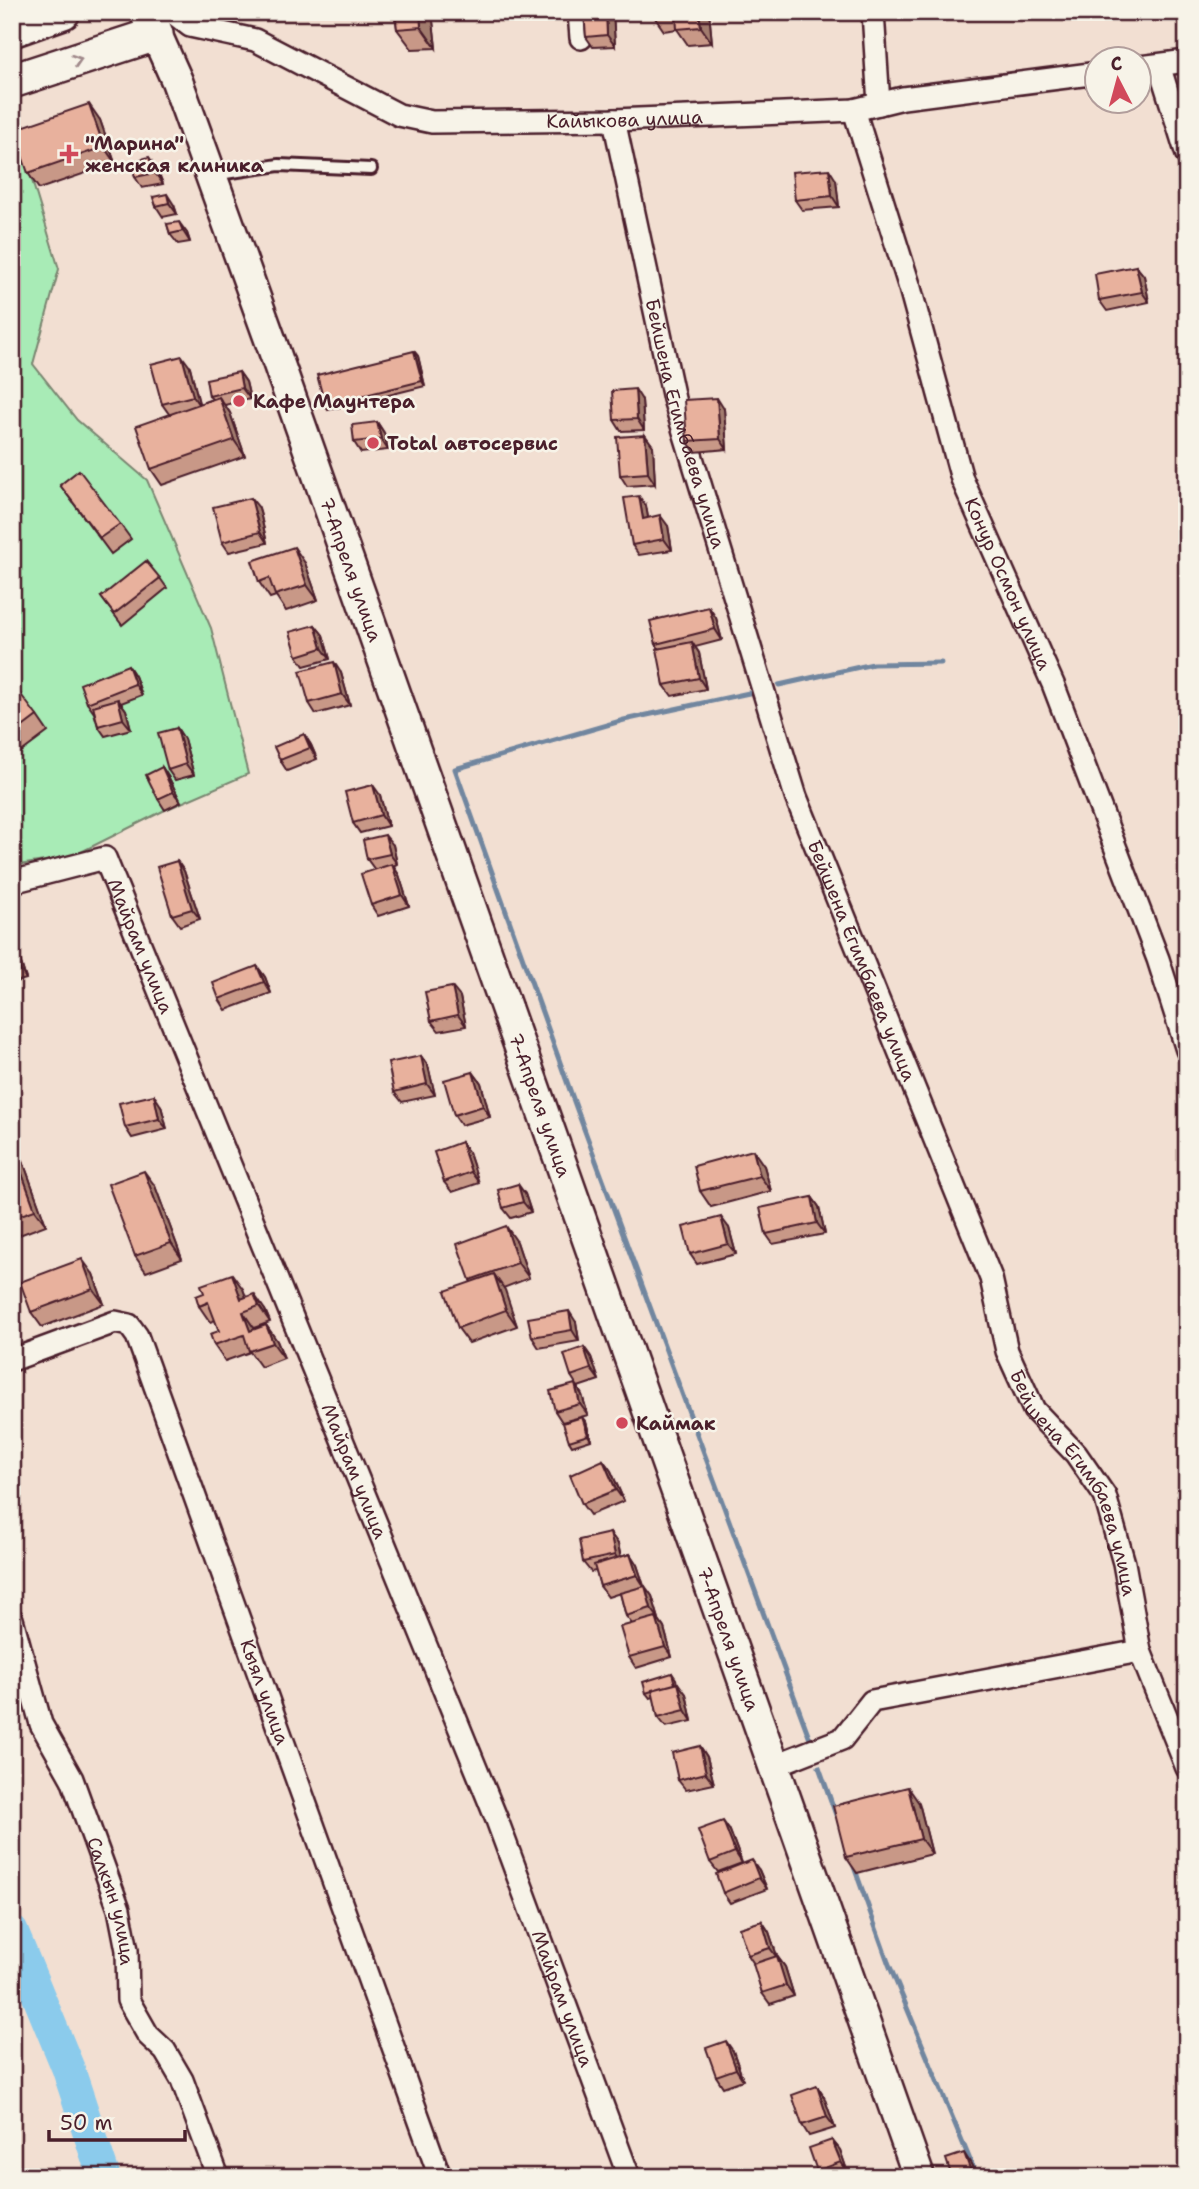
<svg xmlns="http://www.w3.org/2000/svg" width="1199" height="2189" font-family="'Shantell Sans',sans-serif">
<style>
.green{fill:#a8ebb6;stroke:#798570;stroke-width:2}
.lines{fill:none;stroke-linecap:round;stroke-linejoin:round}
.stream{stroke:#71869f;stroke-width:5}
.river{stroke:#8bcbec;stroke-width:33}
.lane-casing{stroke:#4a1f2b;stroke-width:16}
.street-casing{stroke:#4a1f2b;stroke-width:26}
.secondary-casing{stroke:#4a1f2b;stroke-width:35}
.primary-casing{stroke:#4a1f2b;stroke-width:38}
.lane{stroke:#f7f3e8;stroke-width:10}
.street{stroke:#f7f3e8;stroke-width:21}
.secondary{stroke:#f7f3e8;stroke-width:30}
.primary{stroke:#f7f3e8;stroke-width:33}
.wall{fill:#c89887;stroke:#4a1f2b;stroke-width:2}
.shaded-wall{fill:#a27c6e;stroke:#4a1f2b;stroke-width:2}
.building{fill:#e8b19d;stroke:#4a1f2b;stroke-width:2}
.oneway{stroke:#a0898a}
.poi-dot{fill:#d1495b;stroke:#f7f3e8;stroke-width:2.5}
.labels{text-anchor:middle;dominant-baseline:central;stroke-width:5;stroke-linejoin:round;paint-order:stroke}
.street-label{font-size:19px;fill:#4a1f2b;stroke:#f7f3e8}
.poi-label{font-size:19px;font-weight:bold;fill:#4a1f2b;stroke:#f7f3e8;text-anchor:start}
</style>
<rect width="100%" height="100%" fill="#f2dfd2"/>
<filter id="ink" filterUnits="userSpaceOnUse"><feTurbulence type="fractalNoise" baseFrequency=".0143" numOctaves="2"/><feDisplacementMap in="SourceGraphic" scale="14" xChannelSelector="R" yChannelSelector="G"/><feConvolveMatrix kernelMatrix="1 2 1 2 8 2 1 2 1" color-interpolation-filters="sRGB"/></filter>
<g filter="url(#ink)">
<path class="green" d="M13,118L59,269L33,364L77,420L147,480L211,628L248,774L165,810L71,857L12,866Z"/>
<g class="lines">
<path class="stream" d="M779,685L873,664L941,663
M749,693L624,720L455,769L576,1107L811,1742
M819,1767L836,1815
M853,1864L888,1962L977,2177"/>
<path class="river" d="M12,1932L68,2068L104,2177"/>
<g class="lane-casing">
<path id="lane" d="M212,175L279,165L371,169"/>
</g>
<g class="street-casing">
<g id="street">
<path id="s1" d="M172,12L190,26L255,40L399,115L432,122L614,120L854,110L903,98L1098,73"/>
<path d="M579,12L581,38"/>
<path d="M873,12L879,104"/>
<path d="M1159,65L1187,155"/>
<path d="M1140,67L1187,61"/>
<path id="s2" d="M854,110L910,288L962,479L1053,684L1158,959L1187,1050"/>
<path id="s3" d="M614,120L674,399L796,797L991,1278L1007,1351L1034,1410L1076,1454L1105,1496L1124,1563L1140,1651L1187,1768"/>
<path id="s4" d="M12,882L105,858L497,1820L629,2177"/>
<path id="s5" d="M12,1360L115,1322L129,1325L137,1336L440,2177"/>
<path id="s6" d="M12,1619L41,1724L72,1779L119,1909L127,1950L128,2000L148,2035L165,2051L182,2080L218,2177"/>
<path d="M773,1766L842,1739L872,1701L1140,1651"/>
</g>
</g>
<g class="secondary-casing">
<g id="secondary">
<path id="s7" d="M156,34L177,81L271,342L919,2177"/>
</g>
</g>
<g class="primary-casing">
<path id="primary" d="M12,30L63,12
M12,81L156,34L147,12"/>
</g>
<use href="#lane" class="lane"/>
<use href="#street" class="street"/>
<use href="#secondary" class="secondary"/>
<use href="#primary" class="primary"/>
</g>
<path class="wall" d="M395,12H432L436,48L412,49L397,29Z
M515,12H538L517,15Z
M584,12H613L615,46L593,47L586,37Z
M652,12H709L712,43L688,45L677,29L664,31L653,15Z
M1050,12H1076L1055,18Z
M100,120L115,163L39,189L28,173Z
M156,167L163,184L142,188L135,177Z
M836,180L839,207L802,210L795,200Z
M153,197L174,205L177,214L163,217L156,206Z
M167,224L187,233L190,242L178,244L170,234Z
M1136,266L1144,276L1149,302L1107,311L1099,300Z
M414,351L418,356L425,386L328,410L325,405Z
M190,367L199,404L212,399L209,396L239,372L246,382L250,399L225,405L230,413L245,456L162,485L151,469L169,414L162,404Z
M642,400L644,430L621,431L614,420Z
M724,409L727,449L695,452L687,441Z
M377,422L384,433L388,450L361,453L354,442Z
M645,435L653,446L655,484L627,486L620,475Z
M60,485L120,524L131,539L111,554Z
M646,506L648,518L668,526L672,550L639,555L632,545Z
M259,508L267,543L229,552L222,542Z
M305,563L318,600L286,611L276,596L270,598L259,582Z
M160,578L167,588L122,625L101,597Z
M716,618L722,640L695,647L699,653L706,689L672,696L664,685L659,649L656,644Z
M315,625L323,635L330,659L304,666L297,656Z
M128,665L135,676L142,695L121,703L126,710L131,729L105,736L98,726L94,713L87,703Z
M341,673L350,705L316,714L309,703Z
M12,698L37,716L48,732L12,759Z
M177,728L184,739L194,775L175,780L168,770Z
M304,734L311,745L317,759L287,771L280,760Z
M162,767L169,778L181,802L165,810L158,799Z
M380,795L388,826L360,833L353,823Z
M393,845L397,864L393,866L399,875L409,906L378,916L371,905L375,870L367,859Z
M177,861L184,871L200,919L180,926L172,915Z
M12,950L20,960L26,979L12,983Z
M257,966L265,977L271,993L226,1010L219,999Z
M460,997L466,1026L439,1031L431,1021Z
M421,1056L428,1066L435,1095L402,1102L394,1092Z
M473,1072L481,1083L490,1117L461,1125L454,1115Z
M161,1106L167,1129L132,1138L125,1127Z
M12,1131L46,1225L14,1237L12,1234Z
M461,1142L469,1153L479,1183L452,1192L444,1182Z
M764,1166L771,1191L711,1207L700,1191Z
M155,1186L182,1259L146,1272L135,1256Z
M525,1194L531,1212L511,1218L503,1208Z
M812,1197L819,1207L825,1234L773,1244L766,1234Z
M729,1228L736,1254L697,1264L690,1254Z
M517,1242L529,1278L503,1288L517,1326L469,1343L458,1328L471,1282L470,1280Z
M93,1274L104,1304L42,1327L31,1312Z
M243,1289L246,1297L265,1310L270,1322L254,1328L255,1329L266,1325L277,1341L284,1358L261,1367L250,1352L225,1361L214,1345L219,1331L215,1320L210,1322L199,1306Z
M576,1322L579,1341L539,1348L532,1337Z
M584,1347L591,1357L599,1380L578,1387L571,1376Z
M575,1384L582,1395L588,1415L562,1422L555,1411Z
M586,1422L591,1440L572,1446L569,1441Z
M603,1460L611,1471L624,1501L590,1515L582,1504Z
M610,1533L618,1544L621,1557L630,1554L637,1565L644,1586L652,1596L659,1619H658L664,1628L672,1657L636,1668L629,1657L632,1624L626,1616L620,1593L608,1597L600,1586L596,1571L591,1572L583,1562Z
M672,1673L676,1679L677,1684L686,1694L692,1721L666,1727L658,1717L654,1697L650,1698L646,1693Z
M700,1746L707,1757L714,1784L686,1790L678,1780Z
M919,1803L932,1854L857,1873L846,1857Z
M730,1831L742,1863L718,1872L710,1862Z
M759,1870L767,1889L730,1903L723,1893Z
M762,1921L769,1932L777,1956L785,1967L794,1996L770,2004L762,1993L754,1964L748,1955Z
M733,2051L743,2080L723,2087L716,2076Z
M817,2086L824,2097L835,2128L809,2136L802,2125Z
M832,2140L840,2150L848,2173L838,2177H821L817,2171Z"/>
<path class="shaded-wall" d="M420,12H432L436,48L421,27Z
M606,12H613L615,46L607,35Z
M699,12H709L712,43L701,27Z
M89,104L100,120L115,163L104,147Z
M149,157L156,167L163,184L155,173Z
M829,169L836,180L839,207L832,196Z
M167,194L174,205L177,214L169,203Z
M179,222L187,233L190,242L183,231Z
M1136,266L1144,276L1149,302L1142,292Z
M414,351L418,356L425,386L422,381Z
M182,356L190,367L200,407L193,396Z
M239,372L246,382L250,399L242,388Z
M635,389L642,400L644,430L637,419Z
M219,397L230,413L245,456L234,440Z
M717,398L724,409L727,449L720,439Z
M377,422L384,433L388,450L381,439Z
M645,435L653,446L655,484L648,473Z
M639,496L646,506L650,529L643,519Z
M251,498L259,508L267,543L260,532Z
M660,515L668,526L672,550L664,539Z
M294,547L305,563L318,600L307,585Z
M709,607L716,618L722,640L715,629Z
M315,625L323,635L330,659L322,648Z
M692,642L699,653L706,689L699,678Z
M334,662L341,673L350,705L342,694Z
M128,665L135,676L142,695L135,684Z
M118,699L126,710L131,729L123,719Z
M177,728L184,739L194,775L186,764Z
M304,734L311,745L317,759L310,748Z
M162,767L169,778L181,802L173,792Z
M373,785L380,795L388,826L381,815Z
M385,835L393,845L397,864L390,854Z
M177,861L184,871L200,919L192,909Z
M392,864L399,875L409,906L402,895Z
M12,950L20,960L26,979L19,968Z
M257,966L265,977L271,993L264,982Z
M452,987L460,997L466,1026L458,1015Z
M421,1056L428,1066L435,1095L427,1084Z
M473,1072L481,1083L490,1117L483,1106Z
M154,1095L161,1106L167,1129L159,1119Z
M12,1131L46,1225L35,1210L12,1146Z
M461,1142L469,1153L479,1183L471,1172Z
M753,1150L764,1166L771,1191L760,1176Z
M144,1171L155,1186L182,1259L171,1243Z
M518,1184L525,1194L531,1212L523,1202Z
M812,1197L819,1207L825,1234L817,1223Z
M721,1217L729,1228L736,1254L728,1244Z
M506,1226L517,1242L529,1278L518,1263Z
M82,1259L93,1274L104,1304L93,1289Z
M232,1274L243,1289L250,1309L241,1299Z
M494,1274L505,1290L517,1326L506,1310Z
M254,1294L265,1310L270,1322L259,1306Z
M569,1311L576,1322L579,1341L572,1330Z
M243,1312L254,1328L261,1347L250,1331Z
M266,1325L277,1341L284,1358L273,1343Z
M584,1347L591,1357L599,1380L591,1369Z
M575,1384L582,1395L588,1415L580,1404Z
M582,1417L586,1422L591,1440L588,1435Z
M603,1460L611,1471L624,1501L616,1490Z
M610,1533L618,1544L622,1565L615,1555Z
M630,1554L637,1565L644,1586L637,1575Z
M645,1586L652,1596L659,1619L651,1608Z
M656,1617L664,1628L672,1657L665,1647Z
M678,1683L686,1694L692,1721L685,1710Z
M700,1746L707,1757L714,1784L706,1773Z
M908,1787L919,1803L932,1854L921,1839Z
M723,1821L730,1831L742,1863L735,1852Z
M752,1860L759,1870L767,1889L759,1878Z
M762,1921L769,1932L778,1959L770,1948Z
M777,1956L785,1967L794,1996L786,1985Z
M726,2041L733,2051L743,2080L736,2069Z
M817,2086L824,2097L835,2128L827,2117Z
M832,2140L840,2150L848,2173L841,2162Z
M964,2153L971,2164L977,2177H973Z"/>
<path class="building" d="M395,12H420L421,27L397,29Z
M584,12H606L607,35L586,37Z
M652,12H699L701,27L677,29L676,13L653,15Z
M89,104L104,147L28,173L13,130Z
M149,157L155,173L135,177L131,162Z
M829,169L832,196L795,200L792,172Z
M167,194L169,203L156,206L153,197Z
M179,222L183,231L170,234L167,224Z
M1136,266L1142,292L1099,300L1095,274Z
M414,351L422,381L325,405L317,375Z
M182,356L193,396L162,404L151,364Z
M239,372L242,388L209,396L206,379Z
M635,389L637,419L614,420L612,391Z
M219,397L234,440L151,469L136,426Z
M717,398L720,439L687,441L684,400Z
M377,422L381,439L354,442L352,425Z
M645,435L648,473L620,475L617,437Z
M79,470L120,524L100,538L60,485Z
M639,496L643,519L660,515L664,539L632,545L624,498Z
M251,498L260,532L222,542L213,507Z
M294,547L307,585L275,595L269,578L259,582L252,561Z
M146,561L160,578L114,614L101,597Z
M709,607L715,629L656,644L650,621Z
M315,625L322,648L297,656L290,632Z
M692,642L699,678L664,685L657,649Z
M334,662L342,694L309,703L300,671Z
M128,665L135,684L87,703L80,684Z
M19,692L37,716L12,735V698Z
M118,699L123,719L98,726L93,706Z
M177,728L186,764L168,770L158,733Z
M304,734L310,748L280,760L274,747Z
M162,767L173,792L158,799L146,775Z
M373,785L381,815L353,823L345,792Z
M385,835L390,854L367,859L363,840Z
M177,861L192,909L172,915L157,867Z
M392,864L402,895L371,905L361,874Z
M12,950L19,968L12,970Z
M257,966L264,982L219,999L213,983Z
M452,987L458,1015L431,1021L425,992Z
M421,1056L427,1084L394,1092L388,1063Z
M473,1072L483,1106L454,1115L444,1080Z
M154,1095L159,1119L125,1127L119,1103Z
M461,1142L471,1172L444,1182L434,1152Z
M12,1146L35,1210L12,1218Z
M753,1150L760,1176L700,1191L694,1166Z
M144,1171L171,1243L135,1256L108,1184Z
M518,1184L523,1202L503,1208L498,1190Z
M812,1197L817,1223L766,1234L760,1208Z
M721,1217L728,1244L690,1254L683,1227Z
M506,1226L518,1263L470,1280L457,1244Z
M82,1259L93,1289L31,1312L20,1282Z
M232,1274L241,1299L254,1294L259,1306L243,1312L250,1331L266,1325L273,1343L249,1351L244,1335L214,1345L210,1334L219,1331L208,1302L199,1306L196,1296L204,1293L201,1285Z
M494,1274L506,1310L458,1328L445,1291Z
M569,1311L572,1330L532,1337L528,1318Z
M584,1347L591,1369L571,1376L564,1354Z
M575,1384L580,1404L555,1411L550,1391Z
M582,1417L588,1435L569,1441L563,1423Z
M603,1460L616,1490L582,1504L570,1475Z
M610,1533L615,1555L583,1562L579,1540Z
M630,1554L637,1575L600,1586L594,1565Z
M645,1586L651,1608L626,1616L620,1593Z
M656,1617L665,1647L629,1657L620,1627Z
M672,1673L675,1684L652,1690V1691L646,1693L643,1682Z
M678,1683L685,1710L658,1717L652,1690Z
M700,1746L706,1773L678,1780L672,1753Z
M908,1787L921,1839L846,1857L833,1806Z
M723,1821L735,1852L710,1862L698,1830Z
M752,1860L759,1878L723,1893L716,1874Z
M762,1921L770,1948L748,1955L739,1928Z
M777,1956L786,1985L762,1993L753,1964Z
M726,2041L736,2069L716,2076L706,2048Z
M817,2086L827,2117L802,2125L792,2095Z
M832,2140L841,2162L817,2171L809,2148Z
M964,2153L973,2177H952L946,2159Z"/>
<defs><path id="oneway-chevron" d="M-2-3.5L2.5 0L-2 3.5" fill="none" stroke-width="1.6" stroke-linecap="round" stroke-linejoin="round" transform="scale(1.75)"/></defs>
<use class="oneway" href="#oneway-chevron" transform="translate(77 60) rotate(-18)"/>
</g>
<g class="poi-dot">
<path d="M65.5 143.5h7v7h7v7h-7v7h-7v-7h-7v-7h7z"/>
<circle cx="239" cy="401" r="7"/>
<circle cx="373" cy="443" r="7"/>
<circle cx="622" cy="1423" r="7"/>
</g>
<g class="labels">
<g class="street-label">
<text stroke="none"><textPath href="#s1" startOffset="478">Кайыкова улица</textPath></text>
<text stroke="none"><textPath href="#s3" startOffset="312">Бейшена Егимбаева улица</textPath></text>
<text stroke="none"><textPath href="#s7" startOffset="570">7-Апреля улица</textPath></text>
<text stroke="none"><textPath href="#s2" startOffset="499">Конур Осмон улица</textPath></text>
<text stroke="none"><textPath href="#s4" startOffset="191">Майрам улица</textPath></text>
<text stroke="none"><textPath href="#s3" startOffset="878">Бейшена Егимбаева улица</textPath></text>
<text stroke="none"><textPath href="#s7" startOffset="1138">7-Апреля улица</textPath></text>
<text stroke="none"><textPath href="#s4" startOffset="758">Майрам улица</textPath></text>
<text stroke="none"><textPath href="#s3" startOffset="1446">Бейшена Егимбаева улица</textPath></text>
<text stroke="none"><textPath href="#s7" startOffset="1704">7-Апреля улица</textPath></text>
<text stroke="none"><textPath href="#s5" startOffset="516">Кыял улица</textPath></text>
<text stroke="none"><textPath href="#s6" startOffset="301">Салкын улица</textPath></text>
<text stroke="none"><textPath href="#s4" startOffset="1325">Майрам улица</textPath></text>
</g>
<g class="poi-label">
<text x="85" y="143">"Марина"<tspan x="85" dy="22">женская клиника</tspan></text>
<text x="253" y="401">Кафе Маунтера</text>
<text x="387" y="443">Total автосервис</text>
<text x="636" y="1423">Каймак</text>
</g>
</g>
<rect width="1199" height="2189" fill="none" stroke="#f7f3e8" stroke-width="42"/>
<rect x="21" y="21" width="1157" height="2147" fill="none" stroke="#4a1f2b" stroke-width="2.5" filter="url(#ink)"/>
<g transform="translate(1118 80) rotate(354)"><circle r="33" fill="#f7f3e8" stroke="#b29e9c" stroke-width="2"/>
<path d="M0-5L12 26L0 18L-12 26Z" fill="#d1495b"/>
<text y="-10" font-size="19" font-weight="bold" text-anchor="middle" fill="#4a1f2b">С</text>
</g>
<path d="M49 2130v10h136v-10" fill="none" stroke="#4a1f2b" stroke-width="3.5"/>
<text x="60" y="2130" font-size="21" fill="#4a1f2b" stroke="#f7f3e8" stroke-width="5" paint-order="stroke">50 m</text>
</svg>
